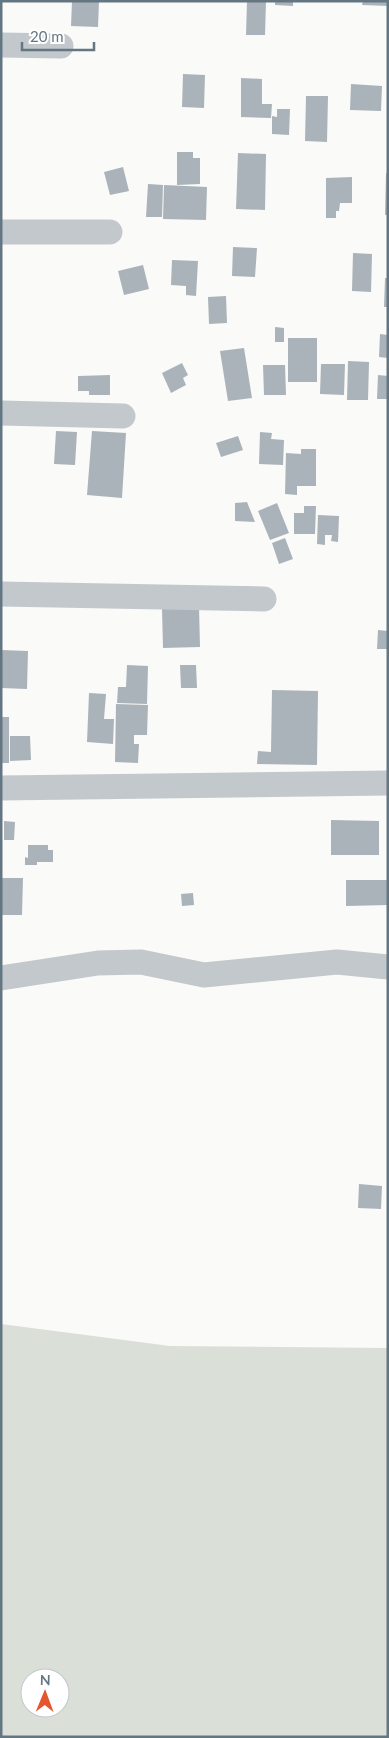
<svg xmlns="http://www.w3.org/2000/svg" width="389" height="1738" font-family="Lato,sans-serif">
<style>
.green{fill:#dadfd7;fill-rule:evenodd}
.building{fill:#aab3b9}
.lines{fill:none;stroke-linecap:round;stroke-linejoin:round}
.street{stroke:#c3c8cc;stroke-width:25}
</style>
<rect width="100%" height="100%" fill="#fafaf8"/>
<path class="green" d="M1,1324L170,1346L388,1348V1737H1ZM30,1678H60V1708H30Z"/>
<path class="building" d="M72,1H99L98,27L71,26Z
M247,1H266L265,35H246Z
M275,1H293V6L275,5Z
M363,1H388V6L362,5Z
M183,74L205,75L204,108L182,107Z
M241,78L262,79V104H272L271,118L241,117Z
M351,84L382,86L381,111L350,110Z
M306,96H328L327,142L305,141Z
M277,109H290L289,135L272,134V116L277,117Z
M177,152H193V158H200V184L177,185Z
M238,153L266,154L265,210L236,209Z
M123,167L129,191L110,195L104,172Z
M386,173H388V215H385Z
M352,177V203H340L339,211H336V218H326V178Z
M148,184L163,185L162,217H146Z
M164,185L207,187L206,220L163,219Z
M233,247L257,248L255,277L232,276Z
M353,253L372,254L371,292L352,291Z
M172,260L198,261L196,296L186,295V286L171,285Z
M143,265L149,289L124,295L118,271Z
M385,278H388V307H384Z
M226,296L227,323L209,324L208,297Z
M275,327L284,328V342H275Z
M380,334L388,335V358L379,357Z
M288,338H317V382H288Z
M244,348L252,398L228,401L220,351Z
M348,361L369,362L368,400H347Z
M182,363L188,375L183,378L186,385L171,393L162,373Z
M321,364H345L344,395L320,394Z
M263,365H285L286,395H264Z
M110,375V395H89V391H78V376Z
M378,375L388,376V399H377Z
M56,431L77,432L75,465L54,464Z
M92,431L126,433L122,498L87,495Z
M260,432L272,433L271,439L284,440L283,465L259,464Z
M238,436L243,450L221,457L216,443Z
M301,449H316V486H297V495L285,494L286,453L301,454Z
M247,502L255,522L235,521V503Z
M277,503L289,533L270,540L258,511Z
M304,506H316L315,534H294V513H304Z
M318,515L339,516L338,542L331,541L332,535H325V545L317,544Z
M285,538L293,559L279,564L272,543Z
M199,607L200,647L163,648L162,609Z
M378,630L388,631V649H377Z
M1,650L28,651L27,689L1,688Z
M127,665L148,666L147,704L117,703L118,687H126Z
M180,665H196L197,688H181Z
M272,690L318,691L317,765L257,764L258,751L271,752Z
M89,693L106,694L104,719H114L113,744L87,742Z
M116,704L148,705L147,735H134V744H139L138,763L115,762Z
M1,717H9V763H1Z
M10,736H30L31,760L10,761Z
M331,820L379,821V855H331Z
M4,821L15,822L14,840H4Z
M28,845H48V850H53V862H37V865H25V857L28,858Z
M1,878H23L22,915H1Z
M346,880H388V905L346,906Z
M193,893L194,905L182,906L181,894Z
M359,1184L382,1186L381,1209L358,1208Z"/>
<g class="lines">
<path class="street" d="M1,45L61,46
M1,232H110
M1,413L123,416
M1,594L264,599
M1,788L388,783
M1,978L98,963L141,962L204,975L337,962L388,967"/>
</g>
<rect width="389" height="1738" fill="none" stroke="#657683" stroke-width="5"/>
<g transform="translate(45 1693) rotate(1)"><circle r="24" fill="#ffffff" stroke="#c1c8cd"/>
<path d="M0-4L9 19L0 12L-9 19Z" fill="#e4572e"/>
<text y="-8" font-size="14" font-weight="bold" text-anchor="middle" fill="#657683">N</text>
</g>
<path d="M22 42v8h72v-8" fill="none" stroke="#657683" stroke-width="2.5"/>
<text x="30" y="42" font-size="15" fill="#657683" stroke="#ffffff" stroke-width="4" paint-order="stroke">20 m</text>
</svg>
